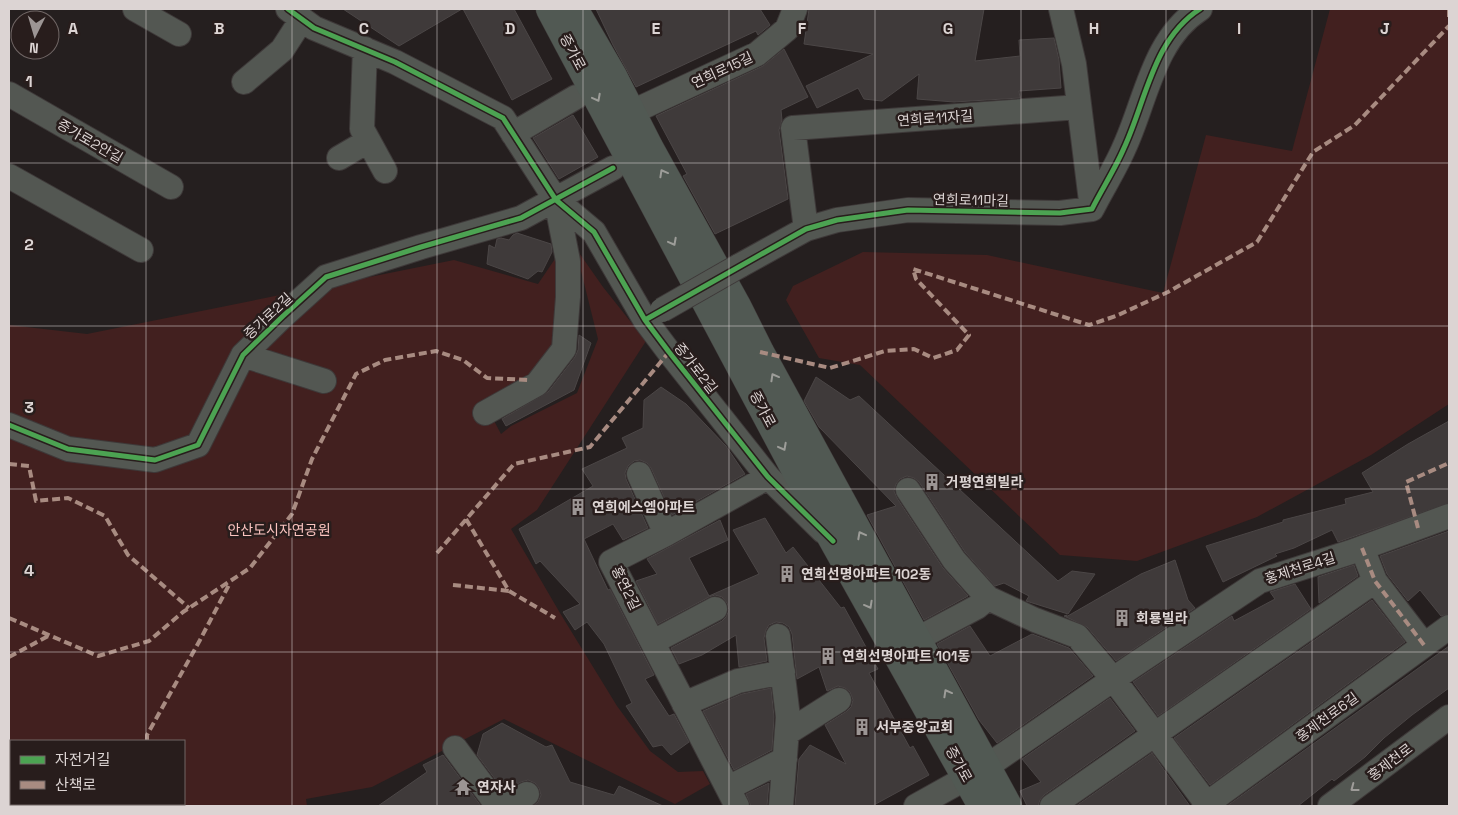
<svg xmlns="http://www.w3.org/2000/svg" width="1458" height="815" font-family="'Space Grotesk','Noto Sans KR',sans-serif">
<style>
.green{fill:#42201f;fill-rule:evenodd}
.building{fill:#3f3a3a;stroke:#4b4646}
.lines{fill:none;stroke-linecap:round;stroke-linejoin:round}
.minor-casing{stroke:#3e3939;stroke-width:26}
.major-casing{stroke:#3e3939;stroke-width:29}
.minor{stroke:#535752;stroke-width:24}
.major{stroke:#515953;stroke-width:28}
.minor-bridge-casing{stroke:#3e3939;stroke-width:26;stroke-linecap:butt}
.minor-bridge{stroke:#535752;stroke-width:24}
.quiet{stroke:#a88b81;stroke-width:4;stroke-dasharray:8 4;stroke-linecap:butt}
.cycleway-casing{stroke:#281d1c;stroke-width:8}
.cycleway{stroke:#4ca352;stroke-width:5}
.oneway{stroke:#9d9d99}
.oneway2{stroke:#9e9c99}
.grid{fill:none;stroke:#dcd4d3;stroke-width:1;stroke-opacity:0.55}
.labels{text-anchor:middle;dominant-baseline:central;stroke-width:5;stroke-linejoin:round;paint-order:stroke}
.street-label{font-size:14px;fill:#dcd4d3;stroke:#281d1c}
.poi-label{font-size:14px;font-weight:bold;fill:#dcd4d3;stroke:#281d1c;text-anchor:start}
.park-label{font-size:14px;fill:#fac3bf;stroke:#281d1c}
.grid-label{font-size:16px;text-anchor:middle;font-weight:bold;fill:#dcd4d3;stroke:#281d1c;stroke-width:5;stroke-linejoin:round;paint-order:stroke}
</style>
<rect width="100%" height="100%" fill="#251f1f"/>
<path class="green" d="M1330,9H1449V404L1371,455L1257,517L1137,561L1060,555L860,365L819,358L786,300L793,286L863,252L987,255L1163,293L1206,135L1292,151Z
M575,247L603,287L646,341L537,510L511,529L560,613L617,706L650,751L678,772L703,771L710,784L675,804L504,719L372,787L306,799L307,806H9V325L87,334L454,260L538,284L559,253V329L550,354L529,380L506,390L475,407L481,420L492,417L501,434L511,426L577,393L598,339ZM11,741H184V804H11Z"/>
<path class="building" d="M343,9H462L399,46Z
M463,9H514L552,79L512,100Z
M596,9H760L770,25L758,35L756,31L636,87L613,45Z
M809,9H984L975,61L1020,56L1019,40L1054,38L1059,60L1061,88L1019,91L1020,98L954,102L917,99L919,74L882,101L864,99L858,88L817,108L806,86L873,54L804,44Z
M784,49L808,97L781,110L782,120L779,130L788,199L715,234L683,176L687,174L656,116L763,66Z
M573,115L598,157L559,179L533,138Z
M517,233L551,244L552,252L542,272L538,271L528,279L487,264L489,245L495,248L497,239L501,238L509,240L513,235Z
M579,335L591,343L574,390L506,426L502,419L548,392L575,357L578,350Z
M816,377L850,400L859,396L1058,581L1072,571L1095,574L1068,614L1026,601L1029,596L1004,583L995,586L965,552L919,482L914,478L907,476L900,479L896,484L894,491L897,498L943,568L968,596L924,620L867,515L896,506L819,427L804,401Z
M661,387L686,404L726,446L745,474L672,515L651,468L647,463L640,460L634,461L628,466L625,473L626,479L648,528L623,540L613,524L584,539L608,590L610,589L654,675L645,679L669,716L674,714L689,742L671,755L662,745L653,747L626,706L632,703L604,644L587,622L575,630L563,612L580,604L540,561L536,564L519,529L593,486L582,469L627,448L622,438L643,428L644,400Z
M1449,421V503L1338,542L1332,530L1294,548L1275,554L1277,556L1223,582L1206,546L1283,522V520L1346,504L1345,499L1373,492L1362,473L1408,444Z
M765,518L786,553L793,547L841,608L844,607L878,669L869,673L910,748L913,746L929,775L872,806H795L799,759L810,745L846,764L825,725L847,711L851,707L853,700L850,692L845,688L838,686L827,691L819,667L797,679L792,634L789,627L783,623L776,622L769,625L766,630L764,638L767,661L739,667L736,635L702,655L679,664L671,648L722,621L726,617L729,610L727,603L722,597L715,595L709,597L658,624L636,581L657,574L647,559L720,520L728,540L689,558L709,596L759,574L733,530Z
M1449,531V614L1441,616L1420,590L1408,601L1387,574L1380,556Z
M1175,560L1188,600L1195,608L1116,661L1087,627L1064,616L1067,615L1066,617L1141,574Z
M1354,565L1358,576L1319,603L1318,577Z
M1295,584L1311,609L1158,716L1133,682L1232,616L1234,621L1275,599L1270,592Z
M1372,600L1405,642L1210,785L1174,738Z
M970,626L990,656L1032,634L1069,648L1093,676L997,743L979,720L937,644Z
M1449,646V688L1412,715L1384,738L1365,757L1334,781L1332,779L1298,806H1227Z
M771,688L774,717L772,750L734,770L703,711L742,694Z
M1110,698L1135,731L1044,795L1040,800L1038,806H1027L1020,791L1041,782L1022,759Z
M502,723L546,747L552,745L570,782L614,795L619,786L663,806H533L538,802L541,795L539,788L535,783L528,780L521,782L504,791L477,755L483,734Z
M1152,753L1190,806H1076Z
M443,755L481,806H378L427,772L423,765Z
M769,783L767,806H751L746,794Z"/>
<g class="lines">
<g class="minor-casing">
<path id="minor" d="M135,9L179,34
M288,9L314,28L395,62L503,118L556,200L594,232L645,320L669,352L768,477L823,531
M1061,9L1074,64L1092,209
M365,49L362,129L385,171
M244,82L282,50L302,19
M9,94L171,187
M632,112L757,54L787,29L795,9
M513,134L576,97
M339,158L368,141
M9,176L141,250
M806,229L793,128L1079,107
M739,266L806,229L837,220L908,210L1060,213L1092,209C1102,189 1115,169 1124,148C1146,101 1153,39 1200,9
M243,355L324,381
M485,413L537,384L564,349L568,297V261L556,200
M9,425L68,449L155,460L198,445L243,355L283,316L326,277L421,247L521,218L613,168
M639,474L666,534
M908,490L954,560L988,598L1035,620L1077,636L1114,680L1207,804
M1362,548L1375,581L1424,645
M778,636L788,717L781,806
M917,639L977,607L988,598
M653,642L715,609
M684,704L738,681L783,672
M787,733L839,700
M455,748L498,806
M728,788L785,759
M504,806L527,794
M737,806L611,562L666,534L768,477
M916,806L986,767L1131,667L1260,581L1351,552L1449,516
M1052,806L1375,581
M1204,806L1449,627
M1330,806L1449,717"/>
</g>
<g class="major-casing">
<path id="major" d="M550,9L830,535L982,806
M574,9L613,76L649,147L737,306L760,352L1008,806"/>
</g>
<use href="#minor" class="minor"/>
<use href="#major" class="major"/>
<g class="minor-bridge-casing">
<path id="minor-bridge" d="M662,310L739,266"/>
</g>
<use href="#minor-bridge" class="minor-bridge"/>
<path class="quiet" d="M1449,9V17
M760,352L830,368L885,351L914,349L933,358L957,350L969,335L916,279L913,269L1089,325L1116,316L1168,292L1257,242L1313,152L1355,125L1449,26
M9,464L29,466L36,501L68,498L105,516L128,555L189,608
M466,519L509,591L555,618
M1418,528L1406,482L1449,463
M1362,548L1375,581L1424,645
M437,553L514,464L590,447L669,352
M453,585L509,591
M9,618L98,656L149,641L183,612L250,568L292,514L312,459L356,374L385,360L436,351L463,360L487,378L529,380
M9,657L50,635
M147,741V735L200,640L230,583
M135,806L136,804"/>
<g class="cycleway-casing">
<path id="cycleway" d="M288,9L314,28L395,62L503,118L556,200L594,232L645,320L669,352L768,477L833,541
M645,320L806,229L837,220L908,210L1060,213L1092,209C1102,189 1115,169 1124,148C1146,101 1153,39 1200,9
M9,425L68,449L155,460L198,445L243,355L283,316L326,277L421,247L521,218L613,168"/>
</g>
<use href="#cycleway" class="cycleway"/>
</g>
<defs><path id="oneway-chevron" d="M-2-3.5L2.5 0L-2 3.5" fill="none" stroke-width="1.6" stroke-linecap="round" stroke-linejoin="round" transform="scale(1.25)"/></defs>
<g class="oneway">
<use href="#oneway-chevron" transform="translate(597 98) rotate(62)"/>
<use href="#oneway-chevron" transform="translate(663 173) rotate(-119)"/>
<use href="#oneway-chevron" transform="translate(673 242) rotate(62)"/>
<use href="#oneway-chevron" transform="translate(774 377) rotate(-119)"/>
<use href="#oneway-chevron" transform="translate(783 447) rotate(62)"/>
<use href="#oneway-chevron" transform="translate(861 535) rotate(-118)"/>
<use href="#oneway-chevron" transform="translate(869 605) rotate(61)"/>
<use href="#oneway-chevron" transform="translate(947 693) rotate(-119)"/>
</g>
<use class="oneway2" href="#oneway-chevron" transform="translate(1354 788) rotate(143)"/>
<path class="grid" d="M146,9V741M292,9V806M437,9V806M583,9V806M729,9V806M875,9V806M1021,9V806M1166,9V806M1312,9V806M9,163H1449M9,326H1449M9,489H1449M9,652H1449M146,804V806"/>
<defs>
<g id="building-bare" transform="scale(1.35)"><path d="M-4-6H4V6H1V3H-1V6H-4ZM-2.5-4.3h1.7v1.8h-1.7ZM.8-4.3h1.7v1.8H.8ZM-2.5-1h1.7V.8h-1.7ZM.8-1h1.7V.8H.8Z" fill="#9c9594" stroke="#281d1c" stroke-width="2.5" paint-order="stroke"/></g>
<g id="temple-bare" transform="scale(1.35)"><path d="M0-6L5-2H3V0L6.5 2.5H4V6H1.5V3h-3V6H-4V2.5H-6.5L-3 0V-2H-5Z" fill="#9c9594" stroke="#281d1c" stroke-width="2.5" paint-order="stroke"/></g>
</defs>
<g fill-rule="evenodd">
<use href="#building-bare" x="932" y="482"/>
<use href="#building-bare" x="578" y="507"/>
<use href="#building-bare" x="787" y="574"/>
<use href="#building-bare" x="1122" y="618"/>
<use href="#building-bare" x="828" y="656"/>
<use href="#building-bare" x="862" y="727"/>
<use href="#temple-bare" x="463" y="787"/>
</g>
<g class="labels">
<g class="street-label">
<text transform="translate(573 52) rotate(62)">증가로</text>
<text transform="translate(722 70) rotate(-25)">연희로15길</text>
<text transform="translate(935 118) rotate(-4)">연희로11자길</text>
<text transform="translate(90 141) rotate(30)">증가로2안길</text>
<text transform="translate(971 200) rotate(1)">연희로11마길</text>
<text transform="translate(268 316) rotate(-43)">증가로2길</text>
<text transform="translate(696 368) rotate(52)">증가로2길</text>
<text transform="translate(763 409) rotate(62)">증가로</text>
<text transform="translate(1300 568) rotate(-18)">홍제천로4길</text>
<text transform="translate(626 588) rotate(64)">홍연2길</text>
<text transform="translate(1327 717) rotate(-36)">홍제천로6길</text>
<text transform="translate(1390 762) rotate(-37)">홍제천로</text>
<text transform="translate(959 764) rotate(61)">증가로</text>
</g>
<g class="poi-label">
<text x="946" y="482">거평연희빌라</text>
<text x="592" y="507">연희에스엠아파트</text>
<text x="801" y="574">연희선명아파트 102동</text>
<text x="1136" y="618">회룡빌라</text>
<text x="842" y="656">연희선명아파트 101동</text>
<text x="876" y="727">서부중앙교회</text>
<text x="477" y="787">연자사</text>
</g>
<g class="park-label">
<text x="279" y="530">안산도시자연공원</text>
</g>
</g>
<g class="grid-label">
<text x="73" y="34">A</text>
<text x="219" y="34">B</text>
<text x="364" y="34">C</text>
<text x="510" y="34">D</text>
<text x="656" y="34">E</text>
<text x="802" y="34">F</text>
<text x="948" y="34">G</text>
<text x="1094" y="34">H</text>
<text x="1239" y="34">I</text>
<text x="1385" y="34">J</text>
<text x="29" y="87">1</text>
<text x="29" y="250">2</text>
<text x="29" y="413">3</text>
<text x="29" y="576">4</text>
</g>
<rect width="1458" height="815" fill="none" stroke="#dcd4d3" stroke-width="20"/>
<rect x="10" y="740" width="175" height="65" fill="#281d1c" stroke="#706665"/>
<rect x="20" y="756" width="25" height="8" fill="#4ca352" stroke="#706665"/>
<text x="55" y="765" font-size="15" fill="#dcd4d3">자전거길</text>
<rect x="20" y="781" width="25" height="8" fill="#a88b81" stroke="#706665"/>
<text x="55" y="790" font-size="15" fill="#dcd4d3">산책로</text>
<g transform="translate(35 35) rotate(185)"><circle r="24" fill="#281d1c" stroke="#706665"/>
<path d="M0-4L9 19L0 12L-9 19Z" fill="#9c9594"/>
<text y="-8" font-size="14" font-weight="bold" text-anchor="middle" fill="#dcd4d3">N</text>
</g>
</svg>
